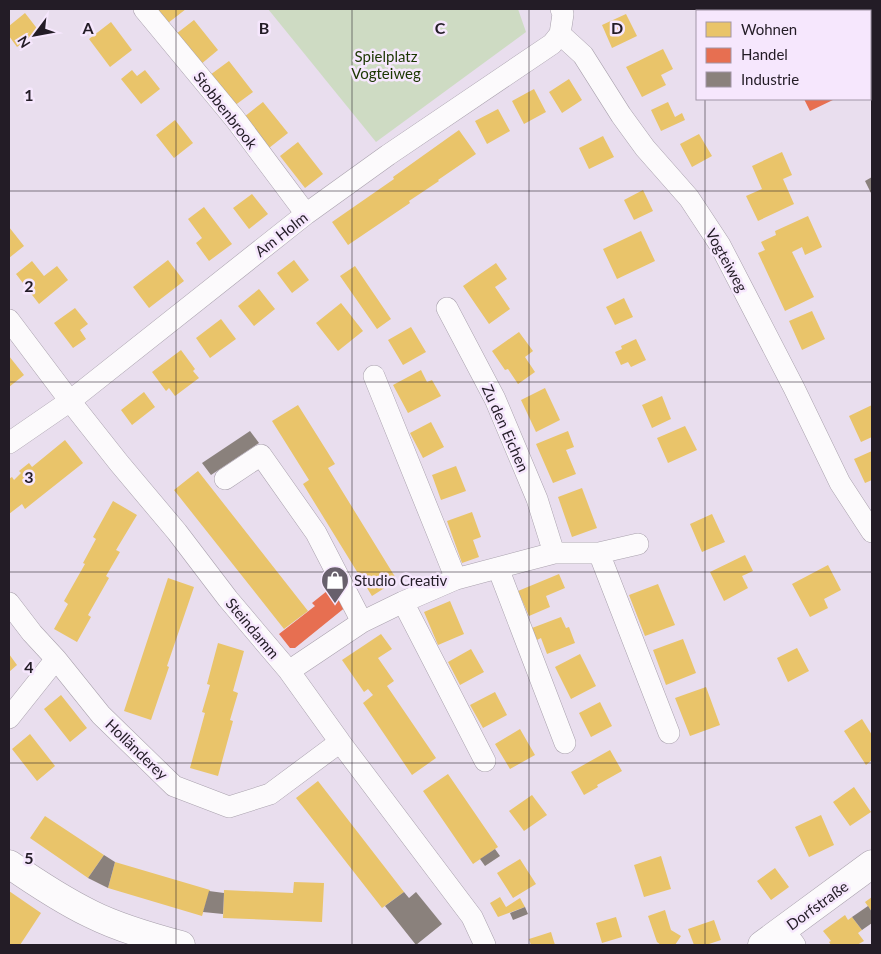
<svg xmlns="http://www.w3.org/2000/svg" width="881" height="954" font-family="Lato,sans-serif">
<style>
.green{fill:#cedbc3}
.homes{fill:#e9c46a}
.shops{fill:#e76f51}
.industry{fill:#8a817c}
.lines{fill:none;stroke-linecap:round;stroke-linejoin:round}
.street-casing{stroke:#a9a1ad;stroke-width:22}
.secondary-casing{stroke:#a9a1ad;stroke-width:29}
.street{stroke:#fcfafc;stroke-width:21}
.secondary{stroke:#fcfafc;stroke-width:28}
.grid{fill:none;stroke:#231c26;stroke-width:1;stroke-opacity:0.55}
.labels{text-anchor:middle;dominant-baseline:central;stroke-width:5;stroke-linejoin:round;paint-order:stroke}
.park-label{font-size:15px;fill:#1b3601;stroke:#f6e7fd}
.street-label{font-size:15px;fill:#231c26;stroke:#f6e7fd}
.poi-label{font-size:15px;fill:#231c26;stroke:#f6e7fd;text-anchor:start}
.grid-label{font-size:16px;text-anchor:middle;font-weight:bold;fill:#231c26;stroke:#f6e7fd;stroke-width:5;stroke-linejoin:round;paint-order:stroke}
</style>
<rect width="100%" height="100%" fill="#e9deee"/>
<path class="green" d="M268,9H518L526,32L376,142Z"/>
<path class="homes" d="M156,9H186L168,23Z
M25,13L39,31L17,47L9,36V26Z
M626,14L637,36L612,48L602,25Z
M194,20L218,50L200,65L176,34Z
M111,22L132,50L110,67L89,39Z
M663,49L673,69L661,75L666,85L642,97L626,67Z
M229,61L253,92L234,106L210,75Z
M132,70L137,76L145,70L160,89L141,104L121,79Z
M569,79L582,100L562,113L549,92Z
M534,89L546,112L524,124L512,101Z
M263,102L288,133L269,148L244,117Z
M668,102L675,117L682,113L685,120L661,131L651,110Z
M498,109L510,131L487,144L475,121Z
M175,120L193,143L174,158L156,135Z
M459,130L476,154L438,180L439,181L409,201L410,203L348,245L332,222L394,179L393,177Z
M699,134L712,156L692,167L680,144Z
M603,136L614,157L589,169L579,148Z
M298,142L323,174L305,188L280,156Z
M782,152L792,175L783,179L794,204L758,221L746,196L762,189L752,166Z
M643,190L653,211L634,220L624,200Z
M252,194L268,214L249,229L233,208Z
M204,207L232,244L209,261L196,243L202,238L188,219Z
M808,216L822,247L805,255L802,247L792,252L814,297L785,311L758,253L765,250L761,242L776,235L775,231Z
M9,227L24,246L9,258Z
M641,231L655,261L617,279L603,249Z
M168,260L184,281L149,308L133,287Z
M294,260L309,280L292,293L277,273Z
M32,261L44,276L57,266L68,280L39,304L16,274Z
M496,263L507,279L495,287L510,309L489,324L463,286Z
M355,266L391,319L377,329L340,276Z
M259,289L275,309L254,326L238,306Z
M624,298L633,317L615,325L606,307Z
M341,303L363,331L338,351L316,323Z
M75,308L88,324L80,330L86,339L73,348L54,323Z
M812,311L825,339L802,350L789,321Z
M221,319L236,339L210,358L196,338Z
M411,327L426,352L403,365L388,340Z
M519,332L533,351L525,357L535,372L518,384L508,369L505,370L492,351Z
M636,339L646,360L631,367L628,362L621,365L615,352L622,349L621,346Z
M181,350L195,369L193,371L199,378L175,396L169,388L166,391L152,372Z
M9,356L24,375L9,387Z
M421,370L427,382L432,380L441,396L408,413L393,385Z
M545,388L560,420L536,432L521,400Z
M144,392L155,407L132,425L121,410Z
M662,396L671,419L652,428L642,405Z
M298,405L335,464L328,468L397,580L372,596L303,484L309,480L272,421Z
M872,405V437L861,442L849,416Z
M431,422L444,447L423,458L410,433Z
M685,426L697,450L668,463L657,438Z
M568,431L574,447L566,450L576,474L553,483L536,444Z
M65,440L83,463L25,509L22,504L9,514V479L12,477L14,480L21,473L19,471L29,463L32,467Z
M872,451V480L865,483L854,459Z
M456,466L466,491L441,500L432,475Z
M198,471L308,611L284,629L174,490Z
M582,488L597,528L572,537L558,497Z
M113,501L137,515L116,550L120,552L106,576L109,578L88,615L91,617L77,642L54,629L68,604L64,601L85,564L83,563L96,539L93,537Z
M472,512L481,537L473,540L479,557L462,563L447,521Z
M712,514L725,542L702,552L690,524Z
M745,555L753,571L742,576L748,588L724,601L710,572Z
M828,565L841,590L824,599L828,608L810,617L792,584Z
M559,574L565,588L546,596L550,607L529,616L518,591Z
M168,578L194,587L167,666L169,667L151,720L124,711Z
M658,584L675,625L645,636L629,595Z
M450,601L464,634L438,645L424,612Z
M561,617L566,628L569,627L575,643L547,654L541,638L537,640L532,628Z
M381,634L392,649L378,658L394,681L387,686L436,758L412,775L363,703L373,695L368,689L364,692L342,660Z
M683,639L696,673L666,685L653,650Z
M218,643L244,651L233,691L238,693L230,720L233,721L218,776L190,768L205,713L202,712L210,685L207,684Z
M797,648L809,671L788,682L777,658Z
M471,649L484,672L460,685L448,662Z
M9,654L17,665L9,672Z
M580,654L596,686L571,699L555,667Z
M706,687L720,725L690,736L675,698Z
M495,692L507,715L483,728L470,705Z
M61,695L87,728L70,742L44,709Z
M600,702L612,726L591,737L579,713Z
M862,719L872,735V760L866,765L844,731Z
M520,729L535,755L510,769L495,744Z
M30,734L55,766L37,781L12,749Z
M610,750L622,771L597,785L598,787L584,795L571,772Z
M448,774L498,847L473,864L423,791Z
M318,781L404,892L382,908L296,798Z
M854,787L871,812L850,826L833,802Z
M532,795L547,815L524,831L509,811Z
M821,815L834,845L809,857L795,827Z
M45,816L104,855L88,878L30,838Z
M661,856L671,889L644,897L634,865Z
M520,859L536,884L513,898L497,873Z
M115,862L210,890L202,916L108,888Z
M775,868L789,887L771,900L757,881Z
M294,882L324,883L322,922L223,918L224,890L293,893Z
M9,891L41,913L20,945H9Z
M500,897L506,907L520,898L525,907L498,917L490,903Z
M872,897V912L865,902Z
M665,910L671,930L681,936L675,945H661L657,942L648,916Z
M845,915L848,920L852,917L862,930L858,933L864,941L857,945H831L829,942L831,941L823,931Z
M616,917L622,937L602,943L596,923Z
M714,920L721,940L706,945H694L688,929Z
M551,932L555,945H531L529,939Z"/>
<path class="shops" d="M863,9H872V82L870,83V11H858Z
M804,99H835L810,111Z
M332,587L347,606L295,648H290L279,634L315,606L312,603Z"/>
<path class="industry" d="M872,177V195L865,181Z
M250,431L259,443L211,475L202,463Z
M495,849L500,856L485,866L480,859Z
M104,855L115,862L108,888L88,878Z
M209,891L224,893L223,914L203,912Z
M404,892L409,898L416,892L442,924L416,945L385,906Z
M868,906L872,912V923L862,930L852,917Z
M525,907L528,914L513,920L510,913Z"/>
<g class="lines">
<g class="street-casing">
<path id="street" d="M144,9L235,119L306,214
M560,34L583,55L621,115L645,148L689,198L720,245L794,388L840,483L872,532
M560,34L563,14L561,9
M447,308L495,399L537,499L554,553
M9,320L70,401L119,463L177,532L228,599L289,671L340,742L472,917L485,945
M374,376L456,579
M9,443L70,401L306,214L388,155L552,44L560,34
M225,479L261,455L316,533L362,622
M599,553L669,733
M498,568L565,743
M403,602L485,761
M9,603L32,633L56,659L101,715L174,786L229,807L270,794L340,742
M289,671L362,622L403,602L456,579L554,553H599L638,544
M9,718L56,659
M784,930L795,945"/>
</g>
<g class="secondary-casing">
<path id="secondary" d="M9,864C35,882 62,900 91,914C119,928 151,937 181,945
M762,945L872,864"/>
</g>
<use href="#street" class="street"/>
<use href="#secondary" class="secondary"/>
</g>
<path class="grid" d="M176,9V945M352,9V945M529,9V945M705,9V11M705,99V945M9,191H872M9,382H872M9,572H872M9,763H872"/>
<defs>
<g id="shop-pin" transform="scale(1.4375)"><path d="M0 17L-7.5 6A9.5 9.5 0 1 1 7.5 6Z" fill="#68606c" stroke="#f6e7fd"/><path d="M-5-2.5h2.3a2.7 3.5 0 0 1 5.4 0H5L5.5 6h-11ZM-1.5-2.5h3a1.5 2.3 0 0 0-3 0Z" fill="#fff"/></g>
</defs>
<g fill-rule="evenodd">
<use href="#shop-pin" x="335" y="580"/>
</g>
<g class="labels">
<g class="park-label">
<text x="386" y="56">Spielplatz<tspan x="386" dy="17">Vogteiweg</tspan></text>
</g>
<g class="street-label">
<text transform="translate(226 110) rotate(52)">Stobbenbrook</text>
<text transform="translate(281 234) rotate(-38)">Am Holm</text>
<text transform="translate(727 260) rotate(61)">Vogteiweg</text>
<text transform="translate(506 428) rotate(66)">Zu den Eichen</text>
<text transform="translate(253 628) rotate(50)">Steindamm</text>
<text transform="translate(137 749) rotate(44)">Holländerey</text>
<text transform="translate(817 905) rotate(-36)">Dorfstraße</text>
</g>
<g class="poi-label">
<text x="354" y="580">Studio Creativ</text>
</g>
</g>
<g class="grid-label">
<text x="88" y="34">A</text>
<text x="264" y="34">B</text>
<text x="440" y="34">C</text>
<text x="617" y="34">D</text>
<text x="29" y="101">1</text>
<text x="29" y="292">2</text>
<text x="29" y="483">3</text>
<text x="29" y="673">4</text>
<text x="29" y="864">5</text>
</g>
<rect width="881" height="954" fill="none" stroke="#231c26" stroke-width="20"/>
<rect x="696" y="10" width="175" height="90" fill="#f6e7fd" stroke="#a296a7"/>
<rect x="706" y="22" width="25" height="15" fill="#e9c46a" stroke="#a296a7"/>
<text x="741" y="35" font-size="15" fill="#231c26">Wohnen</text>
<rect x="706" y="48" width="25" height="15" fill="#e76f51" stroke="#a296a7"/>
<text x="741" y="60" font-size="15" fill="#231c26">Handel</text>
<rect x="706" y="72" width="25" height="15" fill="#8a817c" stroke="#a296a7"/>
<text x="741" y="85" font-size="15" fill="#231c26">Industrie</text>
<g transform="translate(35 35) rotate(238)" stroke="#f6e7fd" stroke-width="4" paint-order="stroke">
<path d="M0-4L9 19L0 12L-9 19Z" fill="#231c26"/>
<text y="-8" font-size="14" font-weight="bold" text-anchor="middle" fill="#231c26">N</text>
</g>
</svg>
